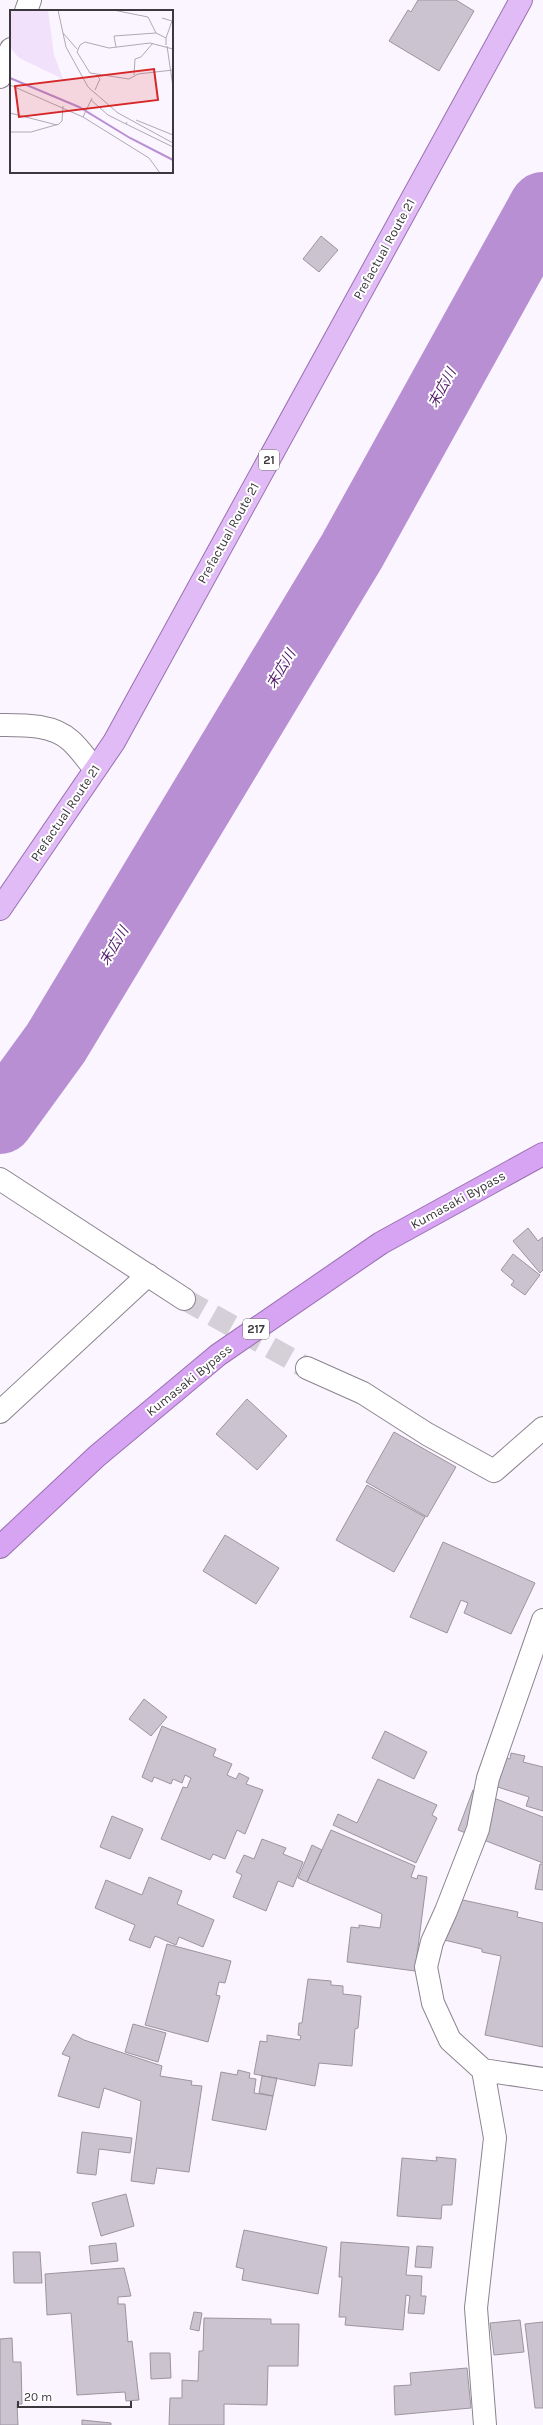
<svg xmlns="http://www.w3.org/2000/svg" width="543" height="2425" font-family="Karla,'Noto Sans JP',sans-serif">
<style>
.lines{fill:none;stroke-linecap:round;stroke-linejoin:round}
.river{stroke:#b98fd3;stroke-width:68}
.building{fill:#cbc4d0;stroke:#9c95a0}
.minor-tunnel{stroke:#d5cfd8;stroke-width:22;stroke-dasharray:22 11;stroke-linecap:butt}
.minor-casing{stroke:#8b848f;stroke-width:24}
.primary-casing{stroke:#9a70b1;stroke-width:24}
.trunk-casing{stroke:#9a70b1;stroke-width:24}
.minor{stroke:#fff;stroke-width:22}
.primary{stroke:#e0bbf5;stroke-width:22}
.trunk{stroke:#d6a4f2;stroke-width:22}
.labels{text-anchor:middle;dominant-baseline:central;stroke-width:4;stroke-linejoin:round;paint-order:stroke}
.shield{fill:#fff;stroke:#767478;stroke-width:1}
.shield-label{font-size:12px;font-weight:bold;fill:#3c393e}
.street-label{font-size:13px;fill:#3c393e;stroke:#fff}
.water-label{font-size:14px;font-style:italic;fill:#511a6b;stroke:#fff}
.inset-river{fill:none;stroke:#b98fd3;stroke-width:2}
.inset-road{fill:none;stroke:#afaab2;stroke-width:1}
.view{fill:#d62828;fill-opacity:0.15;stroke:#d62828;stroke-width:2}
.inset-edge{fill:none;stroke:#3c393e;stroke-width:2}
</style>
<rect width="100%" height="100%" fill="#fbf5ff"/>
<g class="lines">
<path class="river" d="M0,1120L56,1043L352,551L543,206"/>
</g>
<path class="building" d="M418,0H456L474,11L439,71L389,41L408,10L411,12Z
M321,236L338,250L319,272L303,259Z
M528,1228L538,1241L543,1237V1270L540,1273L513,1241Z
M513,1254L540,1275L525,1295L511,1285L514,1281L501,1270Z
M247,1399L287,1436L257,1470L216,1434Z
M394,1432L456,1467L427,1517L366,1482Z
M367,1485L425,1517L394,1572L336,1540Z
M225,1535L279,1568L256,1604L203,1571Z
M443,1542L535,1583L511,1634L464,1613L468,1603L461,1600L447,1633L410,1617Z
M144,1699L167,1717L151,1736L129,1719Z
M162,1726L216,1749L213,1756L232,1764L227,1775L236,1779L239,1773L249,1778L246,1784L263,1790L245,1834L237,1830L225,1859L213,1854L210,1860L161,1839L183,1787L187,1788L191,1778L185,1775L182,1783L173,1779L171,1784L154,1777L152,1782L142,1777Z
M385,1731L427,1752L414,1779L372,1758Z
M511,1753L525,1756L523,1762L543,1767V1811L526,1806L529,1797L485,1783L493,1755L510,1759Z
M378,1779L437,1805L432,1815L437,1818L416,1863L333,1825L338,1814L357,1823Z
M473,1790L543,1817V1863L458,1830Z
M112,1816L143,1829L130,1859L100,1847Z
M331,1830L415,1866L411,1877L417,1879L418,1875L427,1877L415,1971L347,1962L351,1927L359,1928V1925L380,1928L382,1914L307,1882Z
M262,1839L286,1848L283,1854L303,1862L293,1887L278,1881L266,1911L233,1897L242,1875L236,1872L244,1855L254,1859Z
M312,1845L322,1850L307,1882L298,1878Z
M540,1864H543V1890L535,1889Z
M149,1877L182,1891L177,1904L214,1920L203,1947L179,1937L176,1945L155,1936L150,1948L129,1940L135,1925L95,1908L106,1880L142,1895Z
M449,1897L518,1912L517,1917L543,1923V2047L485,2035L501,1956L482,1952V1949L440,1939Z
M167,1944L231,1961L225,1983L219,1982L216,1995L220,1996L208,2042L145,2025Z
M308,1979L331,1981V1985L343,1986V1994L361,1996L358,2028L355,2029L352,2066L319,2063L315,2086L254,2074L260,2041L267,2042V2035L300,2040L301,2036L298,2035L299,2023H302Z
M133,2024L166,2033L158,2062L125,2052Z
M73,2034L84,2040L162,2066L160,2076L192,2081L191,2085L202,2086L189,2172L157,2168L154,2184L131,2181L141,2101L104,2088L99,2108L58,2096L70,2057L62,2054Z
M238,2070L250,2073L249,2078L256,2079L254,2093L273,2096L266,2130L212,2120L221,2072L237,2075Z
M262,2076L277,2078L273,2096L259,2093Z
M82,2132L132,2138L130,2153L99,2149L96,2175L77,2173Z
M436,2157L456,2159L452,2205H442L441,2219L397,2216L402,2158L437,2161Z
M126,2194L134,2226L101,2236L92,2203Z
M244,2230L327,2247L318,2294L242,2280L244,2269L236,2267Z
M341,2242L409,2247L406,2275L422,2276L421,2296H426L424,2314L408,2313L410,2296L406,2295L403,2330L345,2325L346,2317H339L342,2277H339Z
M116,2243L118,2261L91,2264L89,2246Z
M417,2246L433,2247L431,2268L415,2267Z
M13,2252H40L42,2283H14Z
M124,2268L131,2296L118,2297V2304H125L128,2342L132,2341L139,2400L126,2401L125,2392L77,2395L71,2313L47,2315L45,2274Z
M194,2312L202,2313L199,2331L190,2329Z
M204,2318L271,2319V2324H299L298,2366H268L267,2405L224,2404V2425H169L170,2398H182V2380L198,2381L199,2351H203Z
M520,2320L524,2352L494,2355L490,2323Z
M543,2322V2408H535L525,2324Z
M12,2338L13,2362H21L22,2404H17L18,2425H0V2339Z
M150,2353H170L171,2378L151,2379Z
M467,2368L471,2408L395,2415L394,2386L411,2385L410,2373Z
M82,2420L111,2423V2425H82Z"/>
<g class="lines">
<path class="minor-tunnel" d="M184,1299L307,1368"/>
<g class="minor-casing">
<path id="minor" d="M26,11L30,0
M0,77L11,49
M0,725C23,725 53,724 71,741C80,749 87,760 95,769
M0,1179L184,1299
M307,1368L363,1393L427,1434L494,1471L543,1428
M0,1412L148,1275
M543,1620L488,1778L478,1829L446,1911L432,1942L426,1967L433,2003L450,2040L483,2070L543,2079
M483,2070L495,2138L476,2308L485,2425"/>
</g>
<g class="primary-casing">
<path id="primary" d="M0,909L114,742L521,0"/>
</g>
<g class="trunk-casing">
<path id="trunk" d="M0,1547L97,1456L218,1355L381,1243L543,1154"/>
</g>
<use href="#minor" class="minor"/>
<use href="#primary" class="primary"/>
<use href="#trunk" class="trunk"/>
</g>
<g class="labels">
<g class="shield">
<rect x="259" y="450" width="20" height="20" rx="3"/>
<rect x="243" y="1319" width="26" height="20" rx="3"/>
</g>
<g class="shield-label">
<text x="269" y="460">21</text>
<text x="256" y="1329">217</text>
</g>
<g class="street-label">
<text transform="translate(384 249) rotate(-61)">Prefactual Route 21</text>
<text transform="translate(228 533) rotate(-61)">Prefactual Route 21</text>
<text transform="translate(65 813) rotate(-56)">Prefactual Route 21</text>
<text transform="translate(458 1200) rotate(-29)">Kumasaki Bypass</text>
<text transform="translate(189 1380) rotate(-39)">Kumasaki Bypass</text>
</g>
<g class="water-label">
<text transform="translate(442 388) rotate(-61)">末広川</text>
<text transform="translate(281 669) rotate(-59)">末広川</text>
<text transform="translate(114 946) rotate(-59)">末広川</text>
</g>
</g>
<g transform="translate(10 10)">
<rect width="163" height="163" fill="#fbf5ff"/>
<path d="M0,0H38L44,45L53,69L9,48L0,37Z" fill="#f1e1fb"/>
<path class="inset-river" d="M0,68L69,97L120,128L163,150"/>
<path class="inset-road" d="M48,0L56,37L78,77L108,103L163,133M103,0L138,7L146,23L156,28V35M152,8L162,11L156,28M53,23L67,39M157,36L163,77M106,37L104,26L146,23M163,39L140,33L99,38L75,32L70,35L67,42L80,63L119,69L128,64L163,60M124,65L125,49L131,47L143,33M0,75L73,107L139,148L150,163M85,80L90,69L86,65M81,90L98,105L116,114L117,112M0,103L47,115M73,107L82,88M126,110L163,125M116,114L163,137M0,122H21L49,114L52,111L53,96"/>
<path class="view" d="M144,59L148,90L9,107L5,76Z"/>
<rect width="163" height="163" class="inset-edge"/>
</g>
<path d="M18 2401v6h113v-6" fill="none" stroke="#3c393e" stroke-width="2"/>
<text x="24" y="2401" font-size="12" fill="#3c393e" stroke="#ffffff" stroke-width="3" paint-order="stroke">20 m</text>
</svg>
